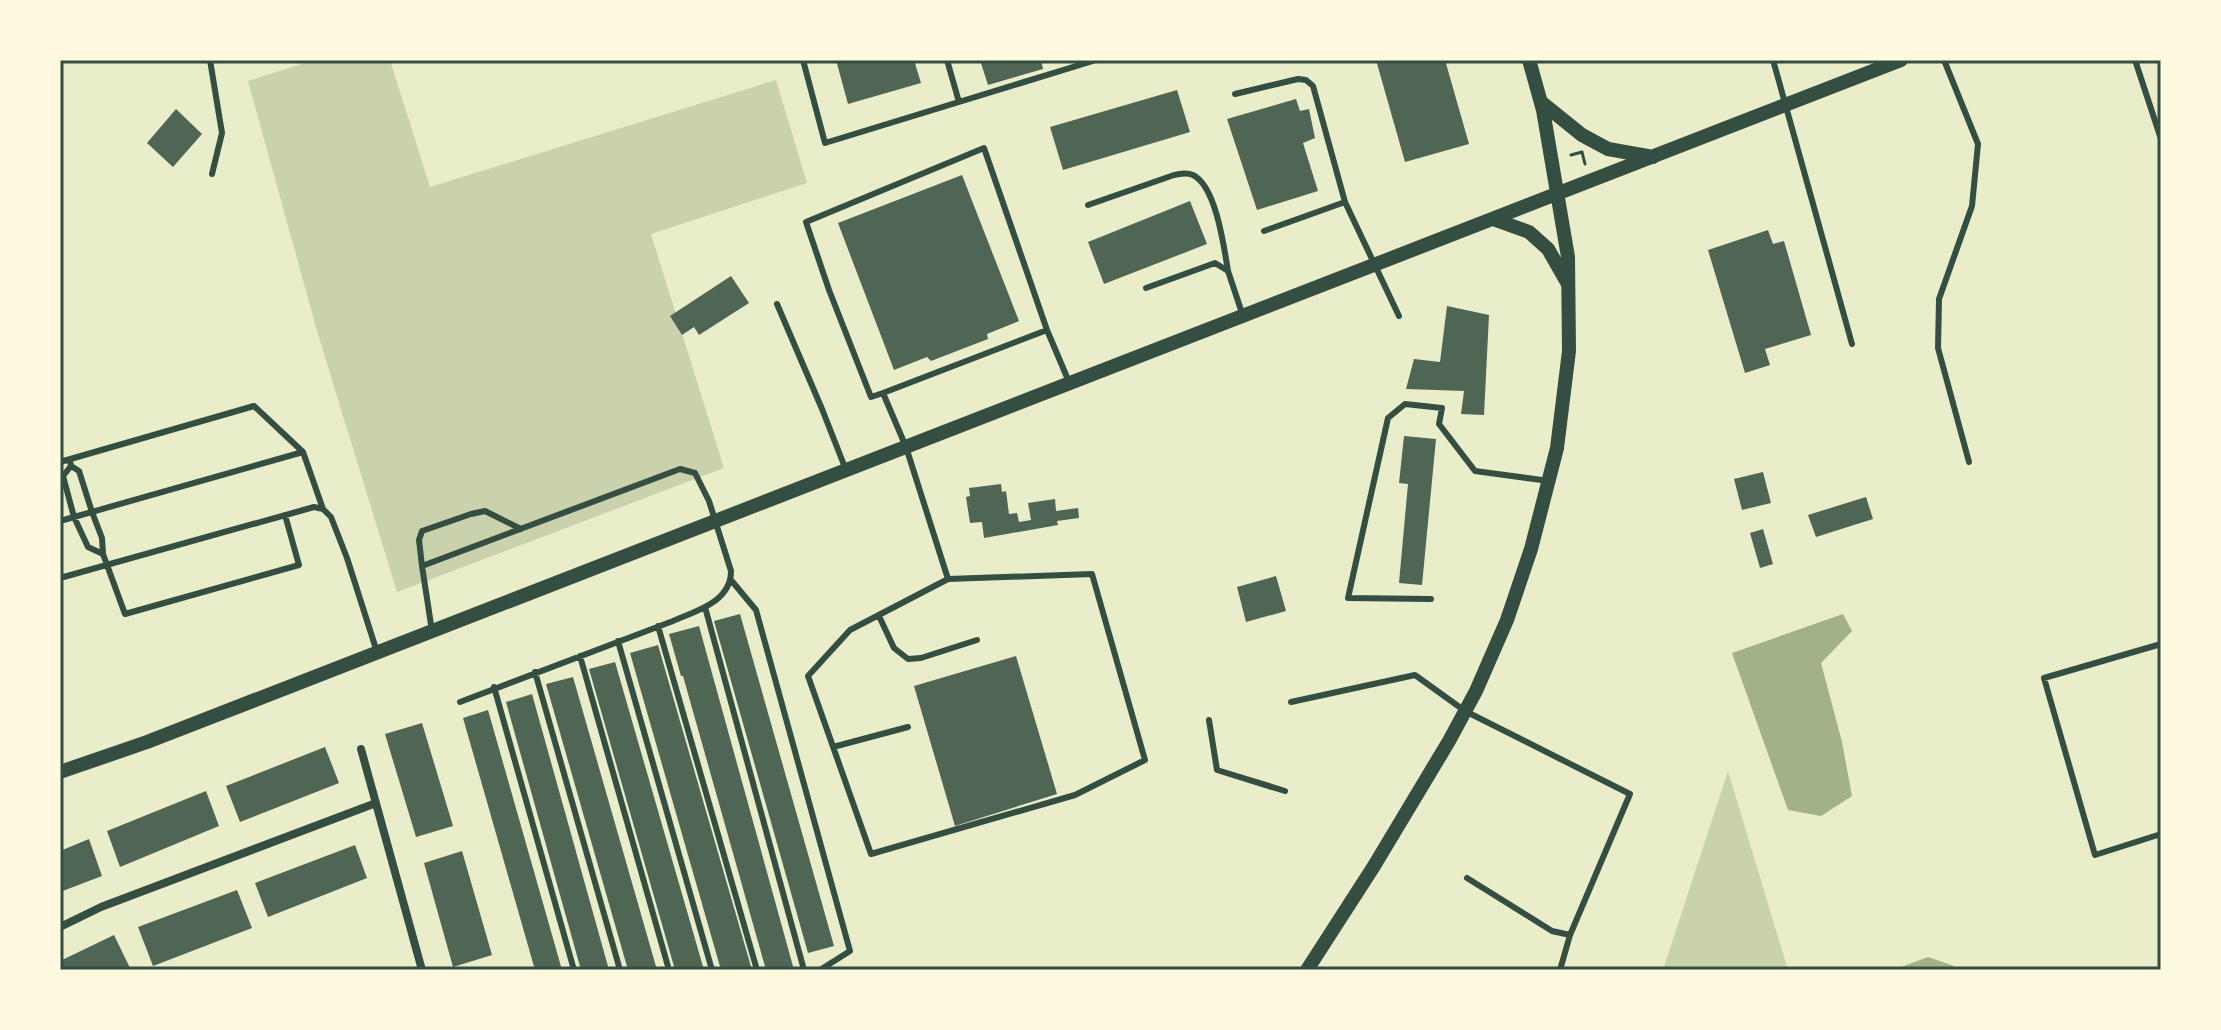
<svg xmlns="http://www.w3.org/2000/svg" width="2221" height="1030" font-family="Poppins,sans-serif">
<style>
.green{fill:#cad2ad}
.water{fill:#a3b18a}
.building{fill:#4f6655}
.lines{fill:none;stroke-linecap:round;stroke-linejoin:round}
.path{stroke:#344e41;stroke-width:3}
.service{stroke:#344e41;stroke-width:6}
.minor{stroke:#344e41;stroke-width:8}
.tertiary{stroke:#344e41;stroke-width:14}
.neatline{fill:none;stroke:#344e41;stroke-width:3}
</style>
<rect width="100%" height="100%" fill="#e9edc9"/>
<path class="green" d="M314,60H390L430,187L776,80L807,183L651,234L724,468L397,592L317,331L248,81Z
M1728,771L1788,970H1663Z"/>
<path class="water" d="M1843,614L1852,631L1821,663L1842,742L1852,796L1821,816L1788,810L1732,653Z
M1928,957L1954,966L1956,970H1900L1901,967Z"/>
<path class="building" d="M836,60H914L921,83L848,104Z
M980,60H1041L1043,69L988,85Z
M1376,60H1445L1469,144L1405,162Z
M1177,90L1190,132L1063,170L1050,127Z
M1296,99L1300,111L1309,109L1315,138L1303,143L1318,191L1257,210L1227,119Z
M176,109L202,134L173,167L147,143Z
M962,175L1019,321L987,334L988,339L931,361L927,357L894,370L838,223Z
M1190,201L1207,244L1104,284L1088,242Z
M1768,230L1773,244L1784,241L1811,335L1765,349L1770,365L1745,373L1708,250Z
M731,276L749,303L699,335L694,327L682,335L670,316Z
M1447,306L1489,315L1484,415L1461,414L1464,391L1406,389L1414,359L1440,362Z
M1404,436L1436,439L1422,585L1399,583L1408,484L1399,483Z
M1763,472L1771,503L1742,510L1734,479Z
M1001,484L1002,492L1006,491L1009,514L1017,513L1019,522L1031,520L1028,503L1055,499L1056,511L1078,508L1079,518L1057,521L1058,525L984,538L982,522L970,523L966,497L970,496L969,488Z
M1866,497L1873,519L1816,537L1808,515Z
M1763,529L1773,564L1760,568L1750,533Z
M1276,576L1286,611L1246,622L1237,587Z
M740,614L834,946L808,953L714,621Z
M699,626L794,970H766L683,676H681L669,634Z
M658,645L752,970H721L630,653Z
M1016,656L1057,794L955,826L914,686Z
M615,662L704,970H675L589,669Z
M573,677L657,970H628L546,684Z
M532,694L609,970H581L506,702Z
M488,710L562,970H535L463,718Z
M422,723L453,826L416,837L385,734Z
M325,747L339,783L240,822L226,786Z
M206,791L219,826L120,867L107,831Z
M89,839L102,876L60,892V851Z
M355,845L367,878L268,917L255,883Z
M462,851L492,955L453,967L424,863Z
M237,890L252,928L153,966L138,927Z
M114,935L131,970H60V961Z"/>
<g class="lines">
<path class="path" d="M1571,155L1582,152L1585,164"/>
<path class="service" d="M210,60L222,133L212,174
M803,60L825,143L1096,60
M947,60L959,102
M1773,60L1852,344
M1944,60L1978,144L1972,206L1939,299L1938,348L1969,462
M2135,60L2161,139
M1235,94L1298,79L1306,80L1313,86L1345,202L1399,316
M1088,205L1174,175C1181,174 1186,172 1193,175C1216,186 1224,247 1228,271
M1264,231L1345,202
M1146,288L1215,263L1228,271L1243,316
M777,304L822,409L846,470
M1047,330L1069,382
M883,393L1047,330L984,148L806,222L829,290L871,397L883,393L906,447L948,579L1092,574L1145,760L1075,795L871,854L808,676L850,630L948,579
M70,460L71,466L79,471L92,512L102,538L103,554L125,614L299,565L285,515
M60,462L254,406L303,452L323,509
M71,466L63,476L74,517L88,547L103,554
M60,521L303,452
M422,566L419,540L422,531L471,514L485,511L521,529
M60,578L314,507L323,509L331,517L347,558L377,652
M731,580L756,610L850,951L820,970
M1431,599L1348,598L1388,418L1405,404L1442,408L1439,424L1475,471L1549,481
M705,607L804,970
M879,616L894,648L908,659L921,658L977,640
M658,626L757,970
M432,631L422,566L680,469L695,473L709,501L731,571C731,602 696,611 673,621L460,702
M618,641L712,970
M2161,644L2044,678L2095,855L2161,834
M580,656L669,970
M535,672L620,970
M494,687L574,970
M1291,702L1415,675L1465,711L1630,794L1570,935L1560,970
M1209,720L1217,770L1285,791
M833,747L908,727
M1467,878L1552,931L1570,935"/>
<path class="minor" d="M361,749L422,970
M60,927L101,907L376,803"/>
<path class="tertiary" d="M1541,102L1582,135L1608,149L1653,157
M1493,219L1529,232L1548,249L1568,284
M60,772L147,742L1901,60
M1307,970L1374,866L1449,741L1476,691L1507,620L1531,549L1557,448L1569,351L1568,257L1543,110L1529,60"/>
</g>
<rect width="2221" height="1030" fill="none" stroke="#fefae0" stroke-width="124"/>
<rect x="62" y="62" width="2097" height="906" class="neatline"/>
</svg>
